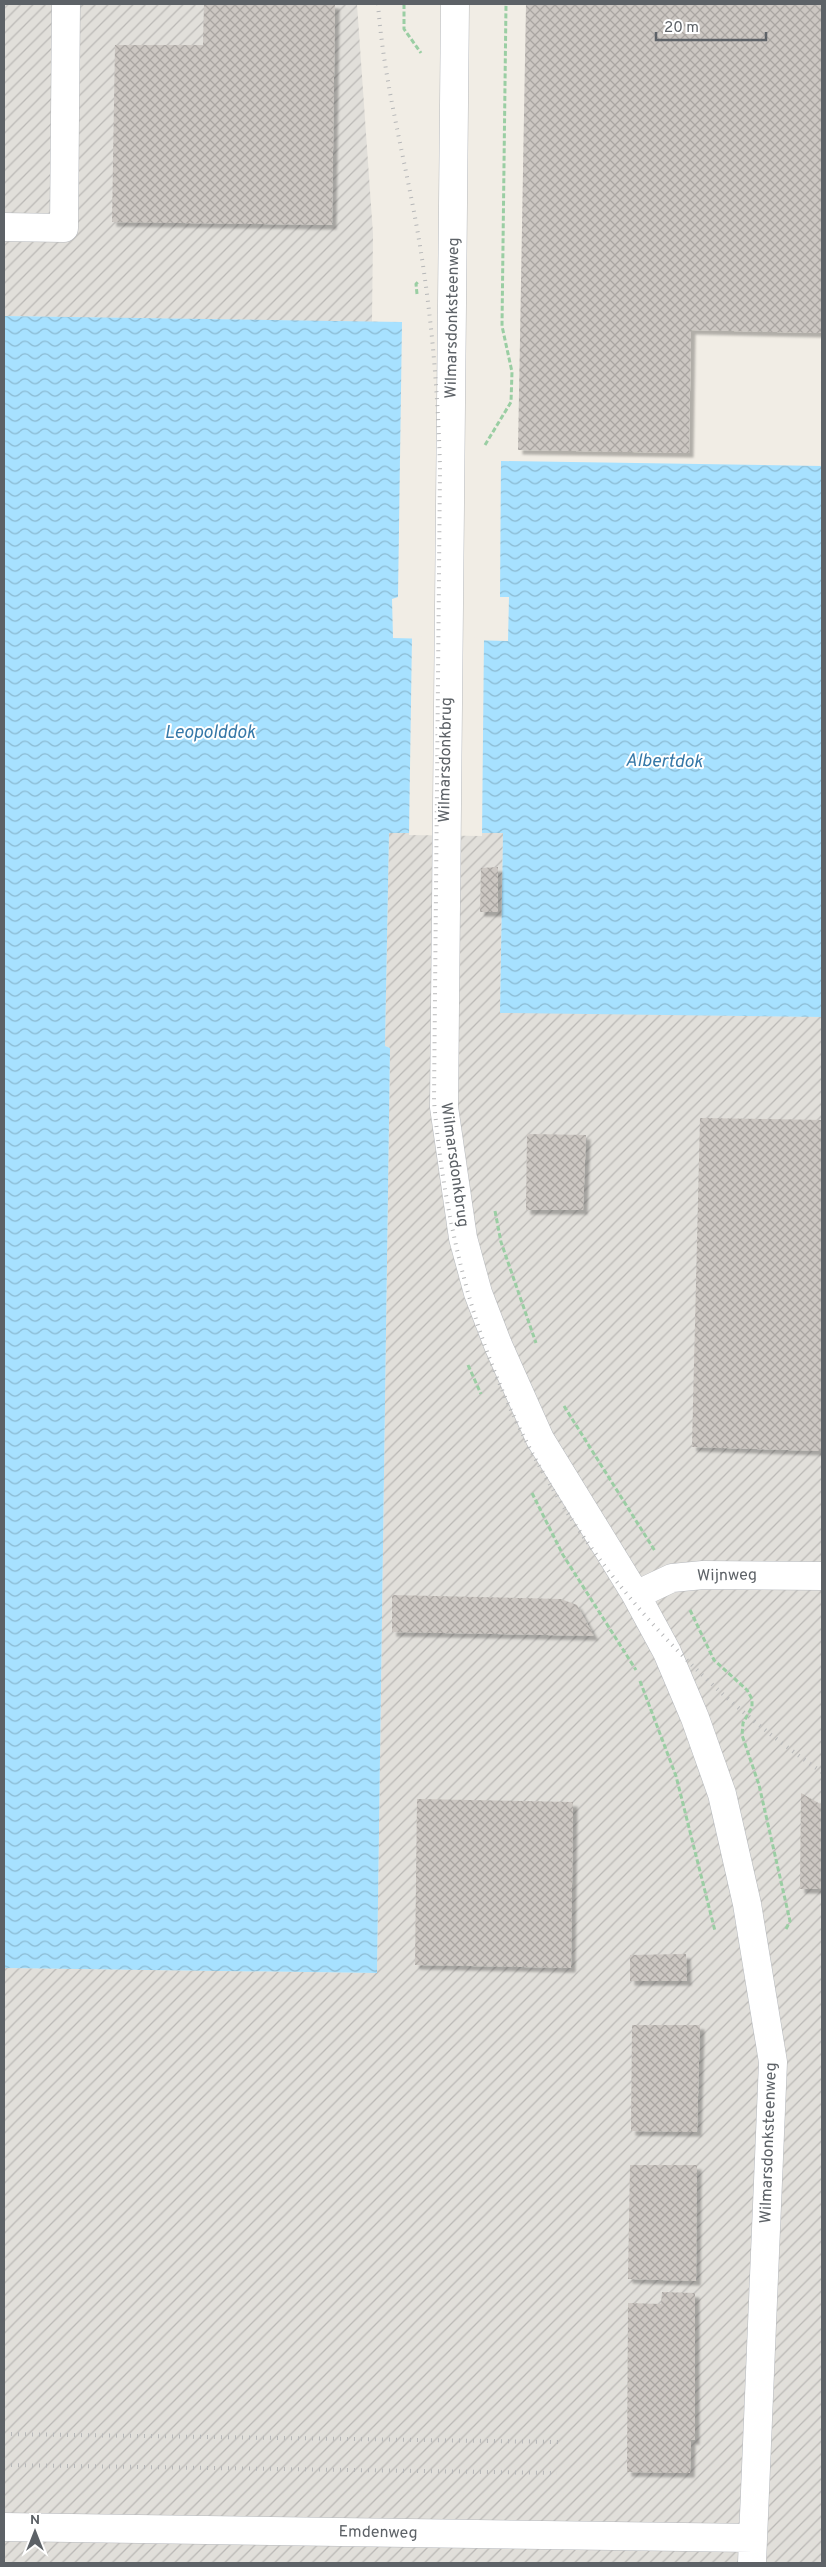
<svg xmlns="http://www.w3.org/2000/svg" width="826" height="2567" font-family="Overpass,sans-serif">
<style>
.industrial{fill:url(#industrial-furrows)}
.water{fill:url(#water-waves)}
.pier{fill:#f1ede5}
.building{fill:url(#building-cross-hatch);filter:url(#shadow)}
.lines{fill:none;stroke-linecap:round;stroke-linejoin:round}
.minor-casing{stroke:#b6b9bd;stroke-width:29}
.path{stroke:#9acea3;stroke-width:3;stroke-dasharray:5 2.5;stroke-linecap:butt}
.minor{stroke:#fff;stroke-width:28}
.rail{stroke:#b6b7b8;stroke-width:4;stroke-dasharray:1 6;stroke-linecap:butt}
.labels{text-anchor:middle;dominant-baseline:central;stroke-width:4;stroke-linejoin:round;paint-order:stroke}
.street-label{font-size:16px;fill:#5d6267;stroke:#fff}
.water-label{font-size:18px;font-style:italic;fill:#3578a8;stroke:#fff}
</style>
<defs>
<pattern id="industrial-furrows" width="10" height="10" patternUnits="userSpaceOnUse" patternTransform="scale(1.25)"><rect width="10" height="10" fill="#e1dfda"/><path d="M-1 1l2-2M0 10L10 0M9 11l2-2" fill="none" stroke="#bab8b5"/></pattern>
<pattern id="water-waves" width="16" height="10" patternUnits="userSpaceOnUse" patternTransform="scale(1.25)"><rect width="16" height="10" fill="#a7e1ff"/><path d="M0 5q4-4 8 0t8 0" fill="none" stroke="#8bbad2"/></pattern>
<pattern id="building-cross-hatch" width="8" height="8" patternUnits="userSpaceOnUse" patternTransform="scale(1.25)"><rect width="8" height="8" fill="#ccc7c2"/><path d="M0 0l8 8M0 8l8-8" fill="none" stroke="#a9a5a1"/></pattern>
<filter id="shadow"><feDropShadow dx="4.5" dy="4.5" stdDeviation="1" flood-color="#0004"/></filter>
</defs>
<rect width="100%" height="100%" fill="#f1ede5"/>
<path class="industrial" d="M4,4H357L373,234L372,322L4,316Z
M389,833H503L500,1012L822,1017V2563H4V1968L377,1973L390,1048L385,1046Z"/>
<path class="water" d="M4,316L402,322L398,597L392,599L393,638L508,641L509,597H500L501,461L822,466V1017L500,1013L503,833H389L385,1046L390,1048L377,1973L4,1968Z"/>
<path class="pier" d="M412,636L484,638L482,836L409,835Z"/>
<path class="building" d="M204,4H335L332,225L112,222L115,45H203Z
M526,4H822V333L691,330L689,453L518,450Z
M498,867V912H480L481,868Z
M700,1118L822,1120V1451L692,1447Z
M527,1134L586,1135L583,1210H526Z
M392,1595L561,1599L577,1605L594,1636L392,1632Z
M801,1793L822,1805V1889H800Z
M417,1799L573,1802L571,1968L415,1965Z
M686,1954L687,1981H630V1955Z
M632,2025H700L697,2132L631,2131Z
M630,2165H697L696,2281L628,2279Z
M662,2292L695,2293V2440H691L690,2473L627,2472L628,2303L661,2304Z"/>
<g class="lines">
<g class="minor-casing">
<path id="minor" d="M455,4L444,1107L463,1238L478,1293L498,1345L540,1439L636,1595L667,1652L695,1718L722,1794L747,1904L773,2062L752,2563
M4,227L64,228L66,4
M636,1595L672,1578L703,1575L822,1576
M4,2527L753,2538"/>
</g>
<path class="path" d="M404,4V29L421,53
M417,294L416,284L419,281
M485,445L511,402L512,372L502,326L506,4
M495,1211L501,1242L536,1343
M468,1365L481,1394
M564,1406L655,1551
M532,1493L563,1555L636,1670
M690,1610L714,1660L747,1690L752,1699V1707L743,1723L742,1735L759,1785L790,1921L786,1929
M640,1681L676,1776L715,1931"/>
<use href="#minor" class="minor"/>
<path class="rail" d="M378,4C384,86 407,165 420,246C432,320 438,393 440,468L434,1101C442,1194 461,1288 496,1375C560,1536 680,1675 822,1772
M4,2434L558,2442
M4,2465L557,2473"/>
</g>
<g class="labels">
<g class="street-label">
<text transform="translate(453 318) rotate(-89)">Wilmarsdonksteenweg</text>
<text transform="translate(446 760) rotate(-89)">Wilmarsdonkbrug</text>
<text transform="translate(454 1165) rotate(82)">Wilmarsdonkbrug</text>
<text transform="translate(727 1576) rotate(-1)">Wijnweg</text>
<text transform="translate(769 2143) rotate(-88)">Wilmarsdonksteenweg</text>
<text transform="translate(378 2533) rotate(1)">Emdenweg</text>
</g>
<g class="water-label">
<text x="210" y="733">Leopolddok</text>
<text transform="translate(664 762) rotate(1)">Albertdok</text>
</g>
</g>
<rect width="826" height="2567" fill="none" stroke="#5d6267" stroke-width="10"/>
<g transform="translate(35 2532)" stroke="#ffffff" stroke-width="4" paint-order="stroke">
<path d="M0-4L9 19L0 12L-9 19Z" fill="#5d6267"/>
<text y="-8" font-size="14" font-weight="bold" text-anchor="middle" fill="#5d6267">N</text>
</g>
<path d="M656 32v8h110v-8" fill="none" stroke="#5d6267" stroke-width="2.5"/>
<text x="664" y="32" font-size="15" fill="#5d6267" stroke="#ffffff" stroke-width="4" paint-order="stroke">20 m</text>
</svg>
